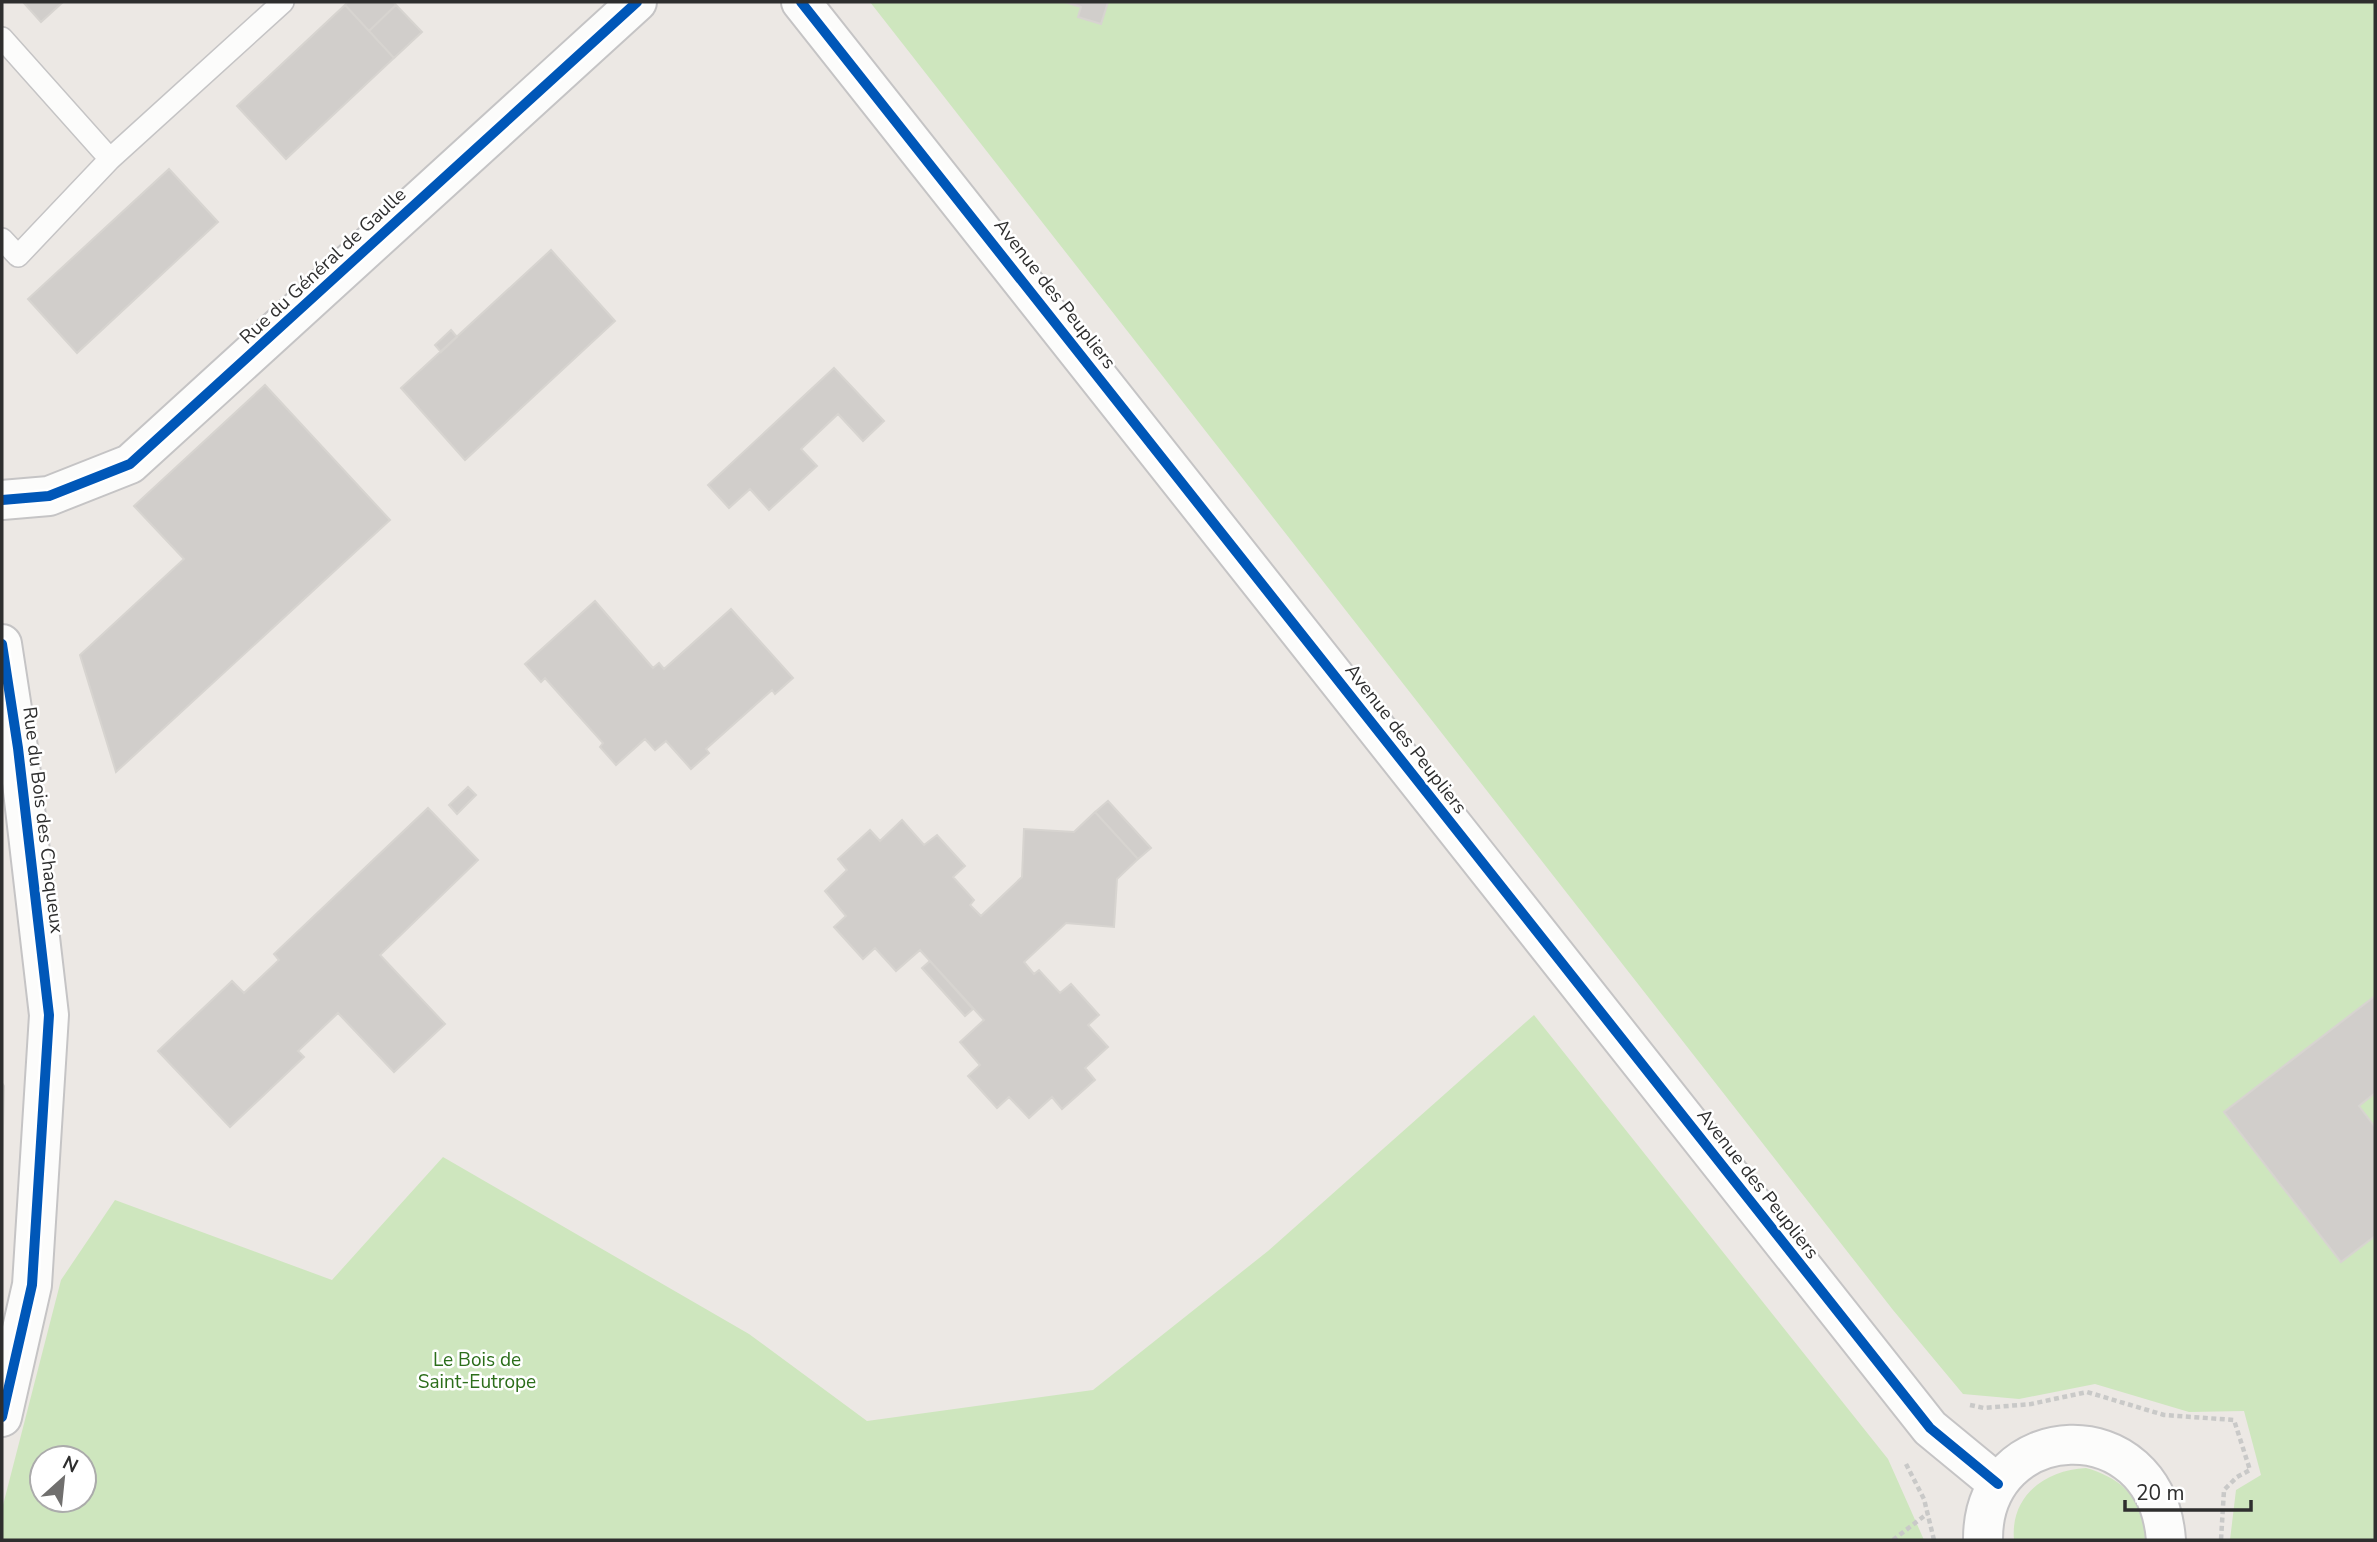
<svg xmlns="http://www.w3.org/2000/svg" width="2377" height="1542" font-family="'Nunito Sans',sans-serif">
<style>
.green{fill:#cee6be;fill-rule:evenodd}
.building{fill:#d1cecb;stroke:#d7d4d0;stroke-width:2}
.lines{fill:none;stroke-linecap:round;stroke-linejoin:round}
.lane-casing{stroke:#c5c4c5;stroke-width:24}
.street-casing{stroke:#c5c4c5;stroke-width:42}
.path{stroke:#c9c9c8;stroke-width:4.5;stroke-dasharray:5 3.5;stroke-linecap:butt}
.lane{stroke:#fcfcfb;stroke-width:21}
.street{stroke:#fcfcfb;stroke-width:38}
.cycleway-casing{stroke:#fff;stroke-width:15}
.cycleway{stroke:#0057b8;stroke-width:10}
.labels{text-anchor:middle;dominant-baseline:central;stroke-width:5;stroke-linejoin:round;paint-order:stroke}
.street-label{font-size:19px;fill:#2e2e2e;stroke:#fff}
.park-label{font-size:19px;fill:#2c6e1b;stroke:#fff}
</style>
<rect width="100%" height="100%" fill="#ece8e4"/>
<path class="green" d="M870,2H2375V1540H2230L2236,1490L2261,1475L2244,1411L2189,1412L2095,1384L2019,1399L1963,1394L1893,1310Z
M1534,1015L1888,1459L1924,1540H2V1509L61,1280L115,1200L332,1280L443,1157L749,1334L867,1421L1093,1390L1268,1251ZM42,1458H84V1500H42Z
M2086,1468C2120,1477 2149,1502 2145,1540H2014C2010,1496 2045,1470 2086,1468Z"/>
<path class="building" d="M23,2H63L41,22Z
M348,2H393L396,5L369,31L345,5Z
M1065,2H1108L1101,24L1078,17L1081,7Z
M345,5L394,58L286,159L237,106Z
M396,5L422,32L394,58L369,31Z
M169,169L218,222L77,353L28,299Z
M551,250L615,321L465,460L401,388Z
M451,330L457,337L441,352L435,345Z
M834,368L884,421L863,441L838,414L801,449L817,466L769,510L750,489L729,508L708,485Z
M265,385L390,520L116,772L80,655L184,559L134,506Z
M595,601L653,668L659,663L664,669L731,609L793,678L775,694L772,690L706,749L709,753L691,769L666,741L655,750L645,739L616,765L600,747L603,743L545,678L541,682L525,664Z
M468,787L476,795L457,814L449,805Z
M1108,801L1151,848L1138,859L1095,812Z
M428,808L478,860L380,955L445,1024L394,1072L338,1013L298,1051L304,1057L230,1127L158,1051L232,981L244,993L279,960L274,954Z
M1095,812L1138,859L1117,879L1114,927L1066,923L1024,962L1034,974L1039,970L1060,993L1071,984L1099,1015L1088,1025L1108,1047L1085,1068L1095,1080L1062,1109L1052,1097L1029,1118L1009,1097L997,1108L968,1076L980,1065L960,1042L984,1020L930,961L920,950L896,971L875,948L863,959L834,927L846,916L825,891L847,870L838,859L870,830L880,841L902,820L924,845L937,835L965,866L953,877L974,900L970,905L981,916L1022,877L1024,829L1074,832Z
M930,961L973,1009L965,1016L922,968Z
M2375,996V1093L2359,1106L2375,1127V1236L2341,1262L2224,1112Z
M2,1083L4,1086L2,1167Z"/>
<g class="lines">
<g class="lane-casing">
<path id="lane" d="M2,38L110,159L18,256L2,239
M110,159L283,2"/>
</g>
<g class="street-casing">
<path id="street" d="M801,2L1930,1428L1998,1484
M2,500L49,496L130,464L637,2
M2,644L18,748L49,1015L32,1285L2,1417
M1983,1540C1982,1418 2156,1408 2166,1540"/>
</g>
<path class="path" d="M1970,1405L1984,1408L2031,1404L2087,1392L2164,1415L2234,1420L2250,1470L2237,1477L2224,1490L2221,1540
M1906,1464L1924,1499L1934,1540
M1893,1540L1928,1513"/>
<use href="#lane" class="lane"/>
<use href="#street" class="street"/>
<g class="cycleway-casing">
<path id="cycleway" d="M801,2L1930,1428L1998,1484
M2,500L49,496L130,464L637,2
M2,644L18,748L49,1015L32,1285L2,1417"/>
</g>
<use href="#cycleway" class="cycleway"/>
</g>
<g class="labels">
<g class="street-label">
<text transform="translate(323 266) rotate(-43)">Rue du Général de Gaulle</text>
<text transform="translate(1055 294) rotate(52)">Avenue des Peupliers</text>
<text transform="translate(1406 739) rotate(52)">Avenue des Peupliers</text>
<text transform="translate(43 820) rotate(83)">Rue du Bois des Chaqueux</text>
<text transform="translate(1758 1184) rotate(52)">Avenue des Peupliers</text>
</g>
<g class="park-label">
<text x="477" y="1360">Le Bois de<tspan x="477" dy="22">Saint-Eutrope</tspan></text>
</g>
</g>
<rect width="2377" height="1542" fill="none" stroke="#2e2e2e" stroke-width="7"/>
<g transform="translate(63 1479) rotate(27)"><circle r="33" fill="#ffffff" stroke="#ababab" stroke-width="2"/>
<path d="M0-5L12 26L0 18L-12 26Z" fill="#706f6e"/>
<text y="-10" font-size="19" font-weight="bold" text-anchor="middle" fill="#2e2e2e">N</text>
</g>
<path d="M2125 1500v10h126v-10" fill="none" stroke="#2e2e2e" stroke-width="3.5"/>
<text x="2136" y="1500" font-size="21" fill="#2e2e2e" stroke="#ffffff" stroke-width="5" paint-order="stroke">20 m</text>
</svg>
